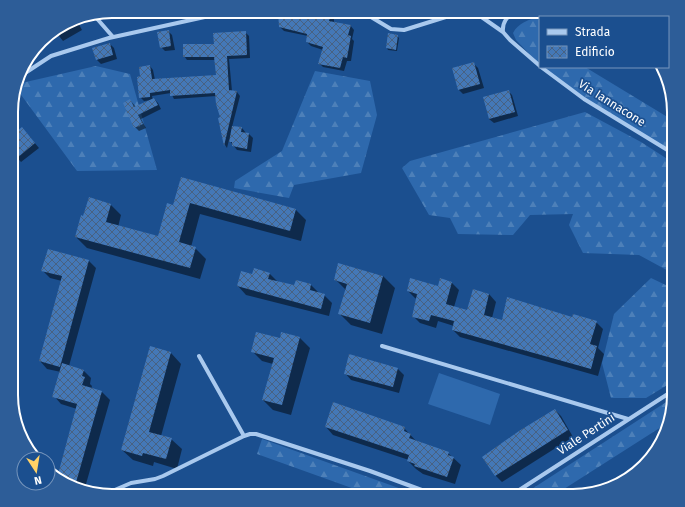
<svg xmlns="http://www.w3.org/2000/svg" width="685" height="507" font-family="'Fira Sans',sans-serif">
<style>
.forest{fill:url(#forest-firs)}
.pitch{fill:#2e69ad}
.shadow{fill:#0007}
.building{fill:url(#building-cross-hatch)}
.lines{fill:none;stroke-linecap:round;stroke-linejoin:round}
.minor{stroke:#a9c9ee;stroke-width:4}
.labels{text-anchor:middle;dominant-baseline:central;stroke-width:3.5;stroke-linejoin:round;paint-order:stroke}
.street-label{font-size:12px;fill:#fff;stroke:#1b4f8f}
.rim{fill:none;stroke:#fff;stroke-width:2}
</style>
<defs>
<pattern id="forest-firs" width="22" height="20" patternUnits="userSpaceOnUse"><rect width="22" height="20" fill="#2e69ad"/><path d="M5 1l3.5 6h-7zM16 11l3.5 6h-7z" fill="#4d80b9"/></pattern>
<pattern id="building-cross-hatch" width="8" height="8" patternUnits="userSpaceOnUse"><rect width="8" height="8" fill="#4478b7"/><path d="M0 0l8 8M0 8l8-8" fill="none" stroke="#486282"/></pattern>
</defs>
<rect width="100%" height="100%" fill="#1b4f8f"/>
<path class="forest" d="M539,16L540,17V65L516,40L513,33C518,23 529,20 539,16Z
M96,66L130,74L157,170L77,171L16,88L17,84Z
M542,67H585L674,121V153L591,103Z
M315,71L370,81L377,115L361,173L294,185L289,198L234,188L235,181L282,151Z
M585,112L641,142L672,162L674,165V274L639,255L583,253L569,225L573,214L530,215L513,235L458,234L450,218L429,215L402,168L410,161Z
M651,278L674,289V381L646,398H611L602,363L614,314Z
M674,397L669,422L553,496H521Z
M262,439L421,496H374L257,454Z"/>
<path class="pitch" d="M439,373L500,394L490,425L428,404Z"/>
<path class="shadow" d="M279,11H317V12L330,15L334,19V23L350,25L354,30L352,39L354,41L351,61H347L344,71L323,67L319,63L323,50L311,46L307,42L308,36L284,31L280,27Z
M573,11H579L604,17H570L568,13Z
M76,19L82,30L63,41L55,31Z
M168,31L172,35L175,50L165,51L161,47Z
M245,32L249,36L250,58L229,59L232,91L237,92L240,96L232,127L242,128L246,133L249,134L253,138L251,152L237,150L229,140L227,148L225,145L219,119L221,118L216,96L174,99L171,93L152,96L153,100L154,99L158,103L161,109L141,119L146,128L139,131L135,127L130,100L136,107L152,100L144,101L140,97L141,77L150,66L153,70L155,80L217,76L215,60H187L184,56L215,45Z
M397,36L399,38L397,51L388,50L387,48Z
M110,44L114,48L117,59L101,64L97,60Z
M30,55L31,58L25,61Z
M474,64L478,68L484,88L463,94L459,90L454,69Z
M508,91L512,95L518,116L494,123L489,119Z
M22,128L39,148L21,162L12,152V136Z
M181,178L296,210L306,220L301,241L200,214L191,247L195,248L206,259L200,279L87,248L76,237L110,204L121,215L118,227L158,238L174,206Z
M89,261L96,268L69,366L83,370L91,378L90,384L92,386L91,389L102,392L110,400L84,491L74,488L58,479L77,409L61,404L54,396L61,372L47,369L40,361L62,281L50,278L42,270Z
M339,264L383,276L395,288L382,334L351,325L339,313L346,290L335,279Z
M269,273L278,282L295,287L311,285L319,293L324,295L332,303L329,316L246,295L238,286L253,275Z
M452,283L459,290L454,307L468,311L489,294L496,302L492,318L502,321L573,318L596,322L603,329L598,348L604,354L598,376L460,337L453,330L454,326L438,321L436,328L420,323L413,316L417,299L415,298L408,291L439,287Z
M282,333L300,338L310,348L291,415L273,410L263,400L273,364L262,361L252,351L280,339Z
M171,353L181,364L161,436L171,439L182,449L177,469L154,462L153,466L133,460L122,450Z
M398,369L404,375L399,393L351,380L345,373Z
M555,410L561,416L573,437L502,482L495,475Z
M326,427L404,428L417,442L448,453L461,465L455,484L423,474L416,469L408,461L409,460L333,435Z"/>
<path class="building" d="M278,11H316L331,14L329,21L351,25L348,35L351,36L347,58L343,57L340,68L318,64L323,47L306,42L307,34L279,27Z
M169,30L171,46L160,48L157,32Z
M246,31L247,55L227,56L229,90L237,91L224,146L218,118L220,117L216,104L215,93L170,96V90L150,93V97L139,98L137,77L140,76L139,67L150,65L152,79L216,75L214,57H183V44H214L213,33Z
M388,33L398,35L396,50L386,48Z
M110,43L113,55L96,60L92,48Z
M474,62L480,84L458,90L452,68Z
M509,90L515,112L489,119L483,97Z
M154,98L158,105L138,115L143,124L134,128L123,103L130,99L134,107Z
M232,126L242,127L241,132L249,133L247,149L232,146V142H229Z
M22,127L35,143L16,159L12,154V135Z
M181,177L296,209L290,231L190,203L179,242L196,247L190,268L75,237L81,215L83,216L89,197L111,204L106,222L158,236L167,203L173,205Z
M48,249L89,260L60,367L39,361L62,276L41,271Z
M338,263L383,276L370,323L338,314L347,284L334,280Z
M254,268L270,273L268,279L294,285L296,280L311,284L310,290L325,294L321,309L237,286L241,271L252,274Z
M410,278L438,286L440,278L452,282L446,304L467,310L473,289L489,294L484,315L502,320L507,297L572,317L573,314L597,321L590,344L597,346L591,369L452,330L454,321L431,315L429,321L412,317L417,294L407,291Z
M256,332L280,338L281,332L300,337L282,405L262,400L274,358L251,352Z
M150,346L171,352L149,432L172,438L166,459L143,453L142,456L121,450Z
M349,354L398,368L393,387L344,374Z
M62,363L84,370L82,376L85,377L82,385L102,391L75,486L67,484L57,478L77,404L52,397Z
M333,402L405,427L404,431L411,434L409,438L449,452L448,455L454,457L447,477L414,466L415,464L407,461L409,455L325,427Z
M555,409L568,430L495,476L482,457L519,431Z"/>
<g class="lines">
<path class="minor" d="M361,11L391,29L404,30L465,11
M473,11L503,32L510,40L540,66
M93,14L113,37
M503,32C502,22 507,17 515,11
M541,67L584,99L674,154
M19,77L51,56L109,38L232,11
M382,346L628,419
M199,356L244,436
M103,495L131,483L155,479L163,476L244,436L250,434H256L370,471L438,496
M510,496L674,390"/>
</g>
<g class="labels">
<g class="street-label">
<text transform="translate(612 103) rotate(32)">Via Iannacone</text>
<text transform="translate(586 434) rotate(-33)">Viale Pertini</text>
</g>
</g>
<path d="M0 0H685V507H0ZM112 18H573A94 94 0 0 1 667 112V395A94 94 0 0 1 573 489H112A94 94 0 0 1 18 395V112A94 94 0 0 1 112 18Z" fill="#2d5d98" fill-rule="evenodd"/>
<path class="rim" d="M112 18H573A94 94 0 0 1 667 112V395A94 94 0 0 1 573 489H112A94 94 0 0 1 18 395V112A94 94 0 0 1 112 18Z"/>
<rect x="539" y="16" width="130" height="52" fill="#1b4f8f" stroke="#7695bc"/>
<rect x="547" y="29" width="20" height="6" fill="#a9c9ee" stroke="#7695bc"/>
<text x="575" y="36" font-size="12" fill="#ffffff">Strada</text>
<rect x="547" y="46" width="20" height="12" fill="url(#building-cross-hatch)" stroke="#7695bc"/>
<text x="575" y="56" font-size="12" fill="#ffffff">Edificio</text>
<g transform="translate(36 471) rotate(168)"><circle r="19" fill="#1b4f8f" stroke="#7695bc"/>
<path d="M0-3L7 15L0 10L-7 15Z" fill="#ffd166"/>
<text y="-6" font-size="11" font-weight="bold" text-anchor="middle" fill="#ffffff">N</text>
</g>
</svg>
